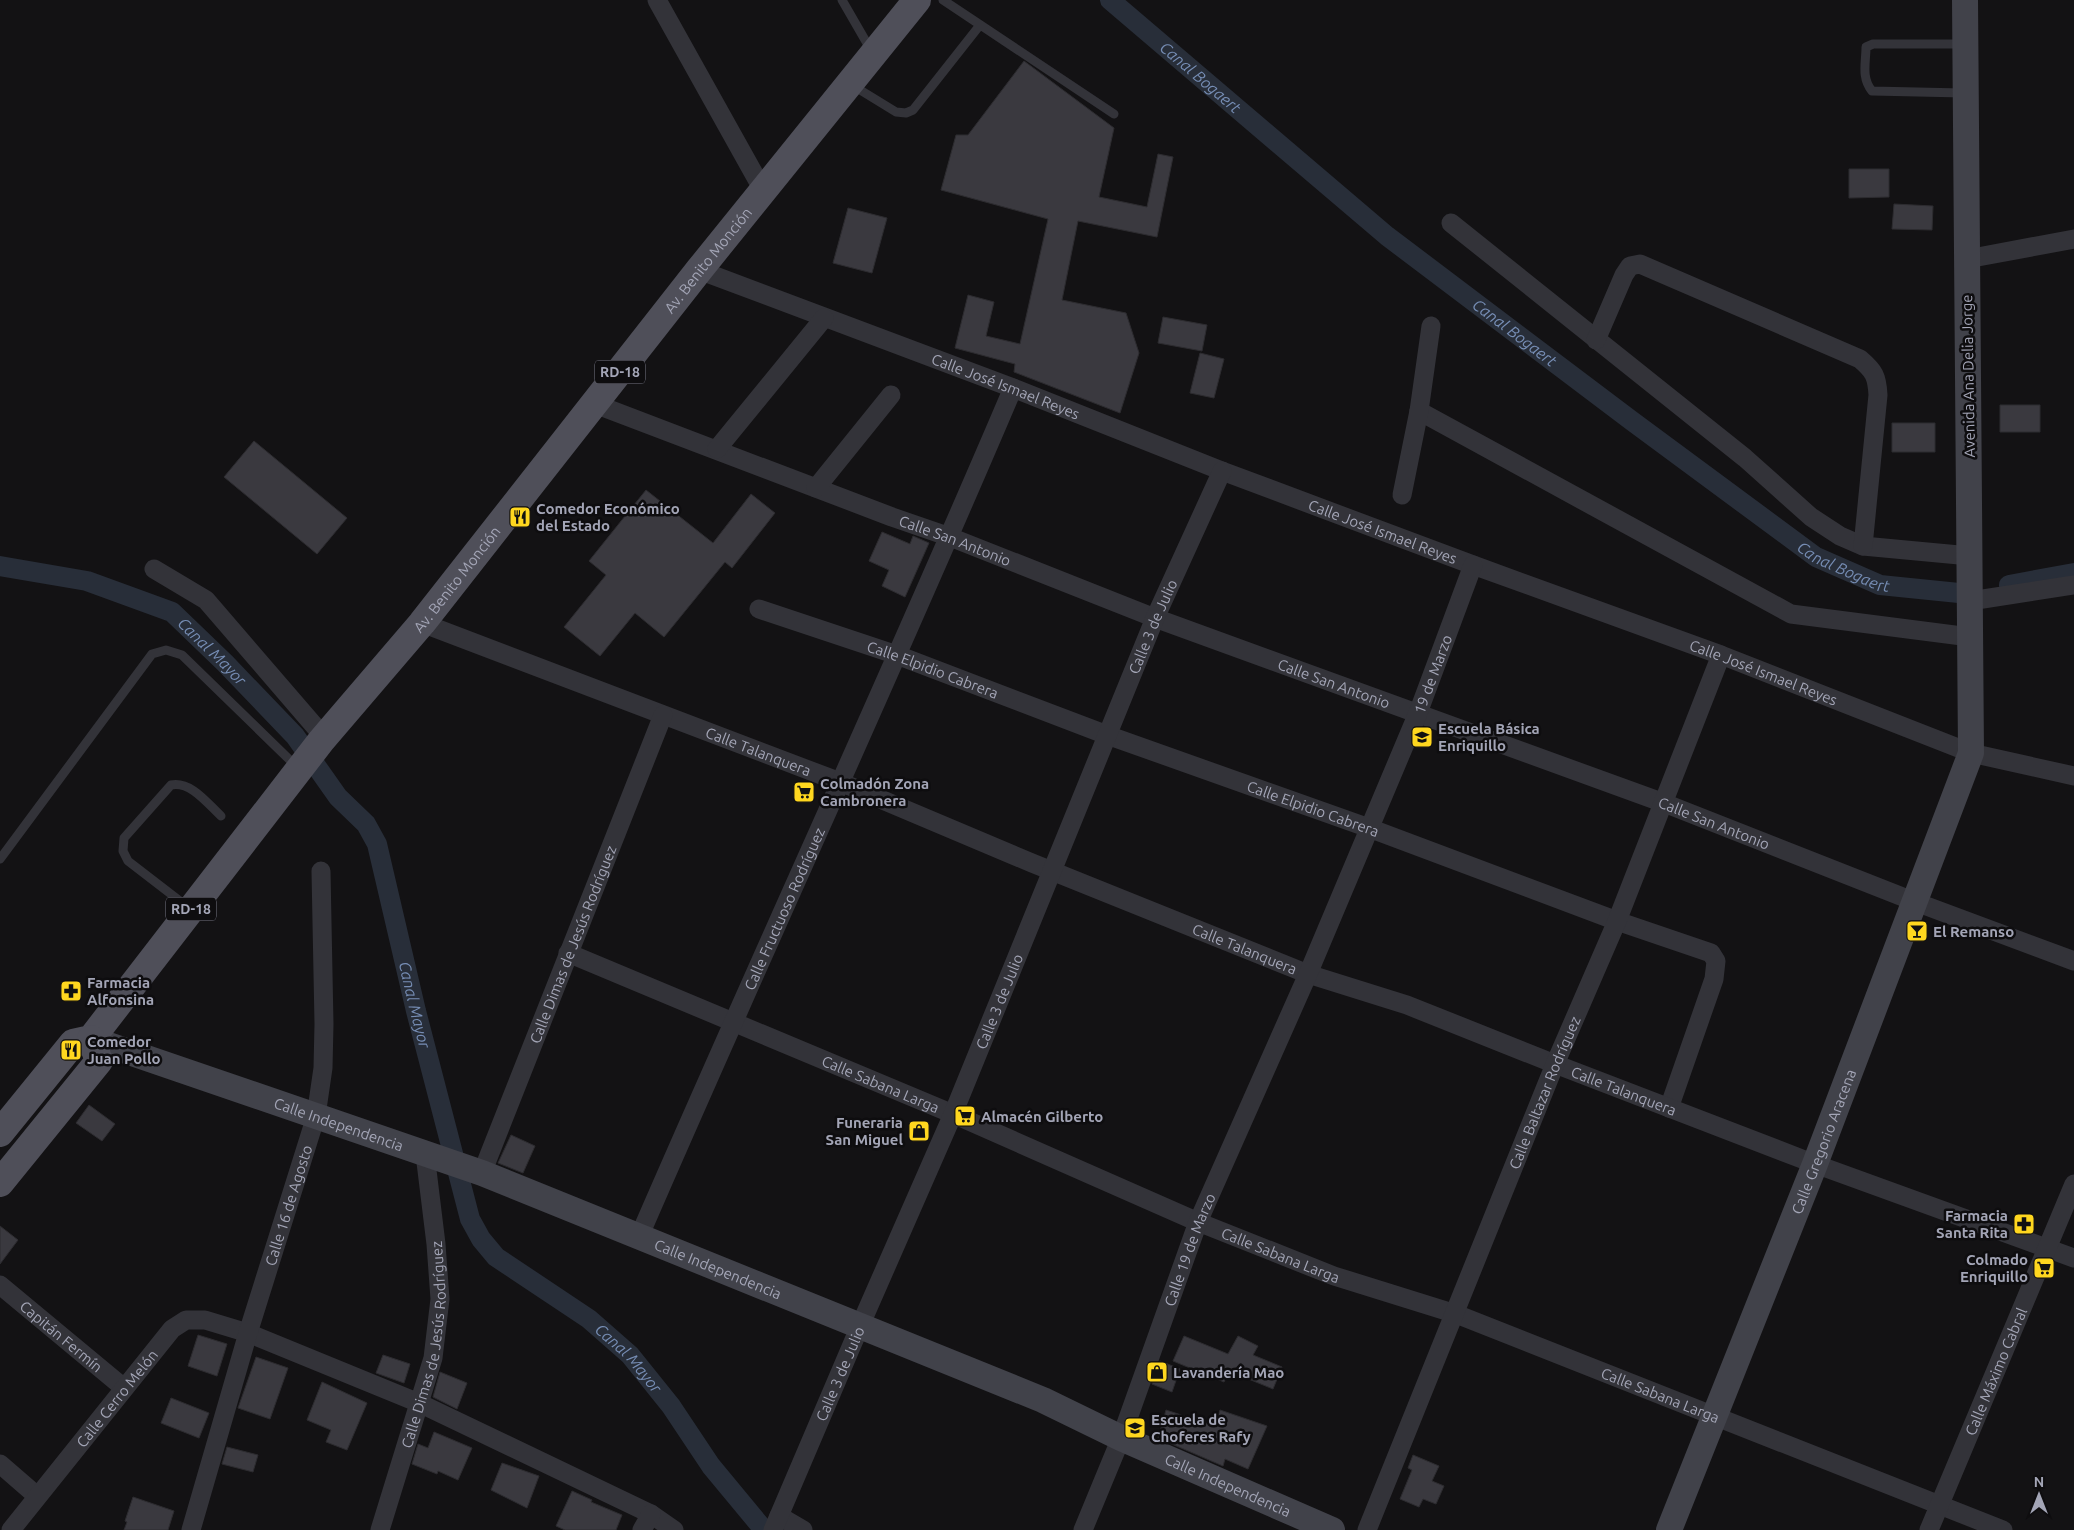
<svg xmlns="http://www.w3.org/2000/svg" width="2074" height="1530" font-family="Ubuntu,sans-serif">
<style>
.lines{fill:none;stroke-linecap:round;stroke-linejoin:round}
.canal{stroke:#282e39;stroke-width:20}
.building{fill:#3a393f;stroke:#2d2c30}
.lane{stroke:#333339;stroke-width:9}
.street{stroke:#333339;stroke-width:19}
.secondary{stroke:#41424a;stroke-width:26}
.primary{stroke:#4f4f59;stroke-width:28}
.labels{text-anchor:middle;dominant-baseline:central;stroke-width:5;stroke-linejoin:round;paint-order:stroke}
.shield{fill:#0e0d0f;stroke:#767784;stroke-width:1}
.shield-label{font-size:14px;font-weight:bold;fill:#a3a5b6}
.street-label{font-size:15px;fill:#a3a5b6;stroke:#0e0d0f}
.poi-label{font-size:15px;font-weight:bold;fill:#a3a5b6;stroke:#0e0d0f;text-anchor:start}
.water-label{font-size:16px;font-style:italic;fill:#768db4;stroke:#0e0d0f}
</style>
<rect width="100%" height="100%" fill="#131214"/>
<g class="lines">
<g class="canal">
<path id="s1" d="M1110,0L1387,236L1632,421L1816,557L1880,585L1959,593"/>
<path id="s2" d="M0,566L87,581L172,612L225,663L295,736L338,797L366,824L377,844L416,1011L470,1219L481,1239L496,1257L589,1319L630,1355L671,1406L711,1466L764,1530"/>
<path d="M2009,585L2074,573"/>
</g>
</g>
<path class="building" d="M1024,61L1114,128L1099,197L1147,207L1158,154L1173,157L1157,237L1078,221L1062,300L1126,313L1139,353L1120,413L1014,372L1015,364L955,348L968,295L994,302L986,336L1020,344L1048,219L941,190L956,135H968Z
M1849,169H1889V197L1849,198Z
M1894,204L1933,206L1932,230L1892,229Z
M848,208L887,218L872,273L833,263Z
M1163,317L1207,325L1202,351L1158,343Z
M1200,353L1224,359L1214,398L1190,393Z
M2000,405H2040V432H2000Z
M1892,423H1935V452H1892Z
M254,441L347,518L317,554L224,477Z
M646,490L713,543L751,494L775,513L732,568L725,562L664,637L635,613L600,656L564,627L606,575L589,561Z
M882,532L910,544L913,536L929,543L905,597L882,586L889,570L869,561Z
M89,1105L115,1124L102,1141L76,1123Z
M511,1135L535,1146L523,1173L498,1163Z
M0,1226L18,1240L0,1264Z
M198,1335L227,1344L217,1376L188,1366Z
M1184,1336L1228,1354L1238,1336L1258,1346L1253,1355L1282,1367L1273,1389L1229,1371L1224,1382L1173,1361Z
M383,1355L410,1364L404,1383L376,1373Z
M256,1357L288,1368L270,1419L238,1408Z
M1160,1361L1180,1369L1172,1392L1152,1384Z
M440,1372L467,1383L457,1409L433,1397Z
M322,1382L367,1403L347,1450L326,1442L331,1430L307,1420Z
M171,1398L209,1413L199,1438L161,1423Z
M1166,1410L1215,1426L1220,1410L1267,1426L1248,1469L1225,1459L1223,1466L1158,1438Z
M434,1432L472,1448L458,1480L438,1471L437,1474L412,1464L418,1444L428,1448Z
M227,1447L258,1455L253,1472L222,1464Z
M1413,1455L1439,1466L1432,1481L1444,1486L1436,1504L1423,1499L1419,1507L1400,1499L1412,1470L1408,1468Z
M502,1463L539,1476L527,1508L491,1490Z
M572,1491L592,1500L591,1502L622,1515L616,1530H565L556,1526Z
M133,1497L174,1511L168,1530H124L127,1522L125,1521Z"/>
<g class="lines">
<path class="lane" d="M842,0L872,52
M943,0L1114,114
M852,85L896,112L906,113L913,110L980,25
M1963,93L1872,91C1861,78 1866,62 1866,47L1873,44H1963
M0,859L152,654L166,650L182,655L297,767
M189,908L128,861L123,851L124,838L171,785C191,781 207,803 221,816"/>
<g class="street">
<path d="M657,0L763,190"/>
<path d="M1451,223L1745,458L1811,517L1840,536L1863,546L1970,556"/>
<path d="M1967,259L2074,239"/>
<path id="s3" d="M699,270L1013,388L1222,471L1473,565L1721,655L1971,753L2074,776"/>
<path d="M1596,340L1624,275L1630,266L1640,264L1860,359C1874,371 1877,376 1878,395L1863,546"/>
<path id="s4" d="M595,404L892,517L950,537L1155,618L1664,803L1913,901L2074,961"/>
<path d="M1419,411L1791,614L1970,637"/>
<path d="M717,449L824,318"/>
<path d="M816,488L891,395"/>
<path d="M1402,495L1419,411L1431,326"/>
<path d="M154,569L206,600L324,737"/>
<path d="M1970,601L2074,585"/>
<path id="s5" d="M759,609L897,655L1107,735L1369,828L1617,921L1711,953L1716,961L1714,979L1669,1108"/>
<path id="s6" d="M422,623L840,782L1032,863L1308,974L1407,1005L1555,1064L1815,1164L2074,1258"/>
<path id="s7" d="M568,953L953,1114L1198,1222L1334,1276L1456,1314L2003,1530"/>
<path id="s8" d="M482,1173L663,715"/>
<path id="s9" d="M639,1237C762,953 892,673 1013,388"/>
<path id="s10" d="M0,1285L124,1388"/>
<path d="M0,1464L37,1496"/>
<path d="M779,1516L803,1530"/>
<path id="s11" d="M11,1530L172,1329L186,1320H205L248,1333L419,1403L651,1514L674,1530"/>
<path id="s12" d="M191,1530L248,1333L316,1116L323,1068L324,1024L321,871"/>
<path id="s13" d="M380,1530L433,1358L440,1299L436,1244L425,1154"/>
<path d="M642,1530L651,1514"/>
<path id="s14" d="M773,1530L860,1326L953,1114L1155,618L1222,471"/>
<path id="s15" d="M1083,1530L1121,1438L1198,1222L1308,974L1418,713L1473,565"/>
<path id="s16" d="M1367,1530L1555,1064L1617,921L1721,655"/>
<path id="s17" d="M1929,1530L2074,1184"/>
</g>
<g class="secondary">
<path id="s18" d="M91,1039L482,1173L1043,1400L1121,1438L1332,1530"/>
<path id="s19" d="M1669,1530L1815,1164L1971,753L1965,0"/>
</g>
<g class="primary">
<path id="s20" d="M0,1133L73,1043L91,1039L321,741L422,623L699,270L917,0"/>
<path d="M0,1183L99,1061L91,1039"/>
</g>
</g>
<defs>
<g id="restaurant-square" transform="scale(1.125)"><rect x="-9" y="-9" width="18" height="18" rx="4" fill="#ffd71f" stroke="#0e0d0f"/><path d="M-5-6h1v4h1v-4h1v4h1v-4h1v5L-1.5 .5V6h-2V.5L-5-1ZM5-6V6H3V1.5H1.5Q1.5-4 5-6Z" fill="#111"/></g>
<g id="school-square" transform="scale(1.125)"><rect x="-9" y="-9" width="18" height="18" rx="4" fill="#ffd71f" stroke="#0e0d0f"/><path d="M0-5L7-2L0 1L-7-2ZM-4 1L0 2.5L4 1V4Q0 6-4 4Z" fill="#111"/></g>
<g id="supermarket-square" transform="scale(1.125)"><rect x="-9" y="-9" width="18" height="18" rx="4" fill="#ffd71f" stroke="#0e0d0f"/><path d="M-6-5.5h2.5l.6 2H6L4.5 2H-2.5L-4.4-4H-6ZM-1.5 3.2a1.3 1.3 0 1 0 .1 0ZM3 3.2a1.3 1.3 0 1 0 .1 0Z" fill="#111"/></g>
<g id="bar-square" transform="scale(1.125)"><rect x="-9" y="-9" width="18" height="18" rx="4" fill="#ffd71f" stroke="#0e0d0f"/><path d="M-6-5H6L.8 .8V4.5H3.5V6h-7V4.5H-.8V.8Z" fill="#111"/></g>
<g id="pharmacy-square" transform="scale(1.125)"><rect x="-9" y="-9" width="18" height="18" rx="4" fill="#ffd71f" stroke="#0e0d0f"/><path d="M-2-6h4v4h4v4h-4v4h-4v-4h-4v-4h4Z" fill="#111"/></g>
<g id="shop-square" transform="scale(1.125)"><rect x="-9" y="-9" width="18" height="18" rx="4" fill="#ffd71f" stroke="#0e0d0f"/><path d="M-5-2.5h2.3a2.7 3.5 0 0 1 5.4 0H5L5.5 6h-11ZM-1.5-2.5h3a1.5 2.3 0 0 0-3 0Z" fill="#111"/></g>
</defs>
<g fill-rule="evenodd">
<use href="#restaurant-square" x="520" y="517"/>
<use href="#school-square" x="1422" y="737"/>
<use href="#supermarket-square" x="804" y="792"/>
<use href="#bar-square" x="1917" y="931"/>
<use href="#pharmacy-square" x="71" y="991"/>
<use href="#restaurant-square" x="71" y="1050"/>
<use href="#supermarket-square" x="965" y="1116"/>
<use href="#shop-square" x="919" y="1131"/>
<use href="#pharmacy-square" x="2024" y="1224"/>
<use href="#supermarket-square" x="2044" y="1268"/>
<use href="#shop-square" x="1157" y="1372"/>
<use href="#school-square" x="1135" y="1428"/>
</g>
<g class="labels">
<g class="shield">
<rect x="595" y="360.5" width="50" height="23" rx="4"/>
<rect x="166" y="897.5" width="50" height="23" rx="4"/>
</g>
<g class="shield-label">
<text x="620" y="372">RD-18</text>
<text x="191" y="909">RD-18</text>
</g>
<g class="street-label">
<text stroke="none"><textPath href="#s20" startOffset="1128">Av. Benito Monción</textPath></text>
<text transform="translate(1968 376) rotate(-91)">Avenida Ana Delia Jorge</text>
<text stroke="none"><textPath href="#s3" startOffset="328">Calle José Ismael Reyes</textPath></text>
<text stroke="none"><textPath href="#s3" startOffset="732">Calle José Ismael Reyes</textPath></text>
<text stroke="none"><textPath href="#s4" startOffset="385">Calle San Antonio</textPath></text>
<text stroke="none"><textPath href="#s20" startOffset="722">Av. Benito Monción</textPath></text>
<text stroke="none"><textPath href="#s14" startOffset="980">Calle 3 de Julio</textPath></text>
<text stroke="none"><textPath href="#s5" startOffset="184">Calle Elpidio Cabrera</textPath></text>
<text stroke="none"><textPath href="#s3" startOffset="1138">Calle José Ismael Reyes</textPath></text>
<text stroke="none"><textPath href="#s15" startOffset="925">19 de Marzo</textPath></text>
<text stroke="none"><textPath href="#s4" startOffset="790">Calle San Antonio</textPath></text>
<text stroke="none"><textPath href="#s6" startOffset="360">Calle Talanquera</textPath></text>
<text stroke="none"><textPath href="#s5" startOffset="589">Calle Elpidio Cabrera</textPath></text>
<text stroke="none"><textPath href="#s4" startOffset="1195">Calle San Antonio</textPath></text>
<text stroke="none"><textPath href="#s9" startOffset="359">Calle Fructuoso Rodríguez</textPath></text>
<text stroke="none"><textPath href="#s8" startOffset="246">Calle Dimas de Jesús Rodríguez</textPath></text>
<text stroke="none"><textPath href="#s6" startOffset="885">Calle Talanquera</textPath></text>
<text stroke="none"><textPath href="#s14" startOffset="575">Calle 3 de Julio</textPath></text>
<text stroke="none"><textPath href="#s7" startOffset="339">Calle Sabana Larga</textPath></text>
<text stroke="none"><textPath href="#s6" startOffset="1290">Calle Talanquera</textPath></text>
<text stroke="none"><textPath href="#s16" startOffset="472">Calle Baltazar Rodríguez</textPath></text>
<text stroke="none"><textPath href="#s18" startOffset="262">Calle Independencia</textPath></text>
<text stroke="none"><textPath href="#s19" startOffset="418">Calle Gregorio Aracena</textPath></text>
<text stroke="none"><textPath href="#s12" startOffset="339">Calle 16 de Agosto</textPath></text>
<text stroke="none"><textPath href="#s15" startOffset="300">Calle 19 de Marzo</textPath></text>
<text stroke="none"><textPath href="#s7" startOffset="774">Calle Sabana Larga</textPath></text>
<text stroke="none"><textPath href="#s18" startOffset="668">Calle Independencia</textPath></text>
<text stroke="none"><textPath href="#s10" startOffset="80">Capitán Fermín</textPath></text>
<text stroke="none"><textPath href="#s13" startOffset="192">Calle Dimas de Jesús Rodríguez</textPath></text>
<text stroke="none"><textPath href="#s17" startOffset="172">Calle Máximo Cabral</textPath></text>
<text stroke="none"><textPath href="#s14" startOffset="170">Calle 3 de Julio</textPath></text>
<text stroke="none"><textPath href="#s7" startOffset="1179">Calle Sabana Larga</textPath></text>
<text stroke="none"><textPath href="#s11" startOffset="169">Calle Cerro Melón</textPath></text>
<text stroke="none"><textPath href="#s18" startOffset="1222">Calle Independencia</textPath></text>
</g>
<g class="poi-label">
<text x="536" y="508">Comedor Económico<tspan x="536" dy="17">del Estado</tspan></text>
<text x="1438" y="728">Escuela Básica<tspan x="1438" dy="17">Enriquillo</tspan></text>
<text x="820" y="783">Colmadón Zona<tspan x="820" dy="17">Cambronera</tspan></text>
<text x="1933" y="931">El Remanso</text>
<text x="87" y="982">Farmacia<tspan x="87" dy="17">Alfonsina</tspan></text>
<text x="87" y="1041">Comedor<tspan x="87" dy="17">Juan Pollo</tspan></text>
<text x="981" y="1116">Almacén Gilberto</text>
<text x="903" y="1122" text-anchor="end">Funeraria<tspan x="903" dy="17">San Miguel</tspan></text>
<text x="2008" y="1215" text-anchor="end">Farmacia<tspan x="2008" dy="17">Santa Rita</tspan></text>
<text x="2028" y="1259" text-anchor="end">Colmado<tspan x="2028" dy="17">Enriquillo</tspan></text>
<text x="1173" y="1372">Lavandería Mao</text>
<text x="1151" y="1419">Escuela de<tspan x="1151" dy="17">Choferes Rafy</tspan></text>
</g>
<g class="water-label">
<text stroke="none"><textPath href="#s1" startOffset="119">Canal Bogaert</textPath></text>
<text stroke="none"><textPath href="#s1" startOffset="524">Canal Bogaert</textPath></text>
<text stroke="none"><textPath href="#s1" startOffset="929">Canal Bogaert</textPath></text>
<text stroke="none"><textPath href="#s2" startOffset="235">Canal Mayor</textPath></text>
<text stroke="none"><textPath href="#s2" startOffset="655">Canal Mayor</textPath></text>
<text stroke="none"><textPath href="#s2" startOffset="1090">Canal Mayor</textPath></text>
</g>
</g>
<g transform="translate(2039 1495)" stroke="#0e0d0f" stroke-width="4" paint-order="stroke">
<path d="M0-4L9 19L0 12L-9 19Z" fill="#a3a5b6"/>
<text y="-8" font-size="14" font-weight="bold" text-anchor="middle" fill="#a3a5b6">N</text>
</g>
</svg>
